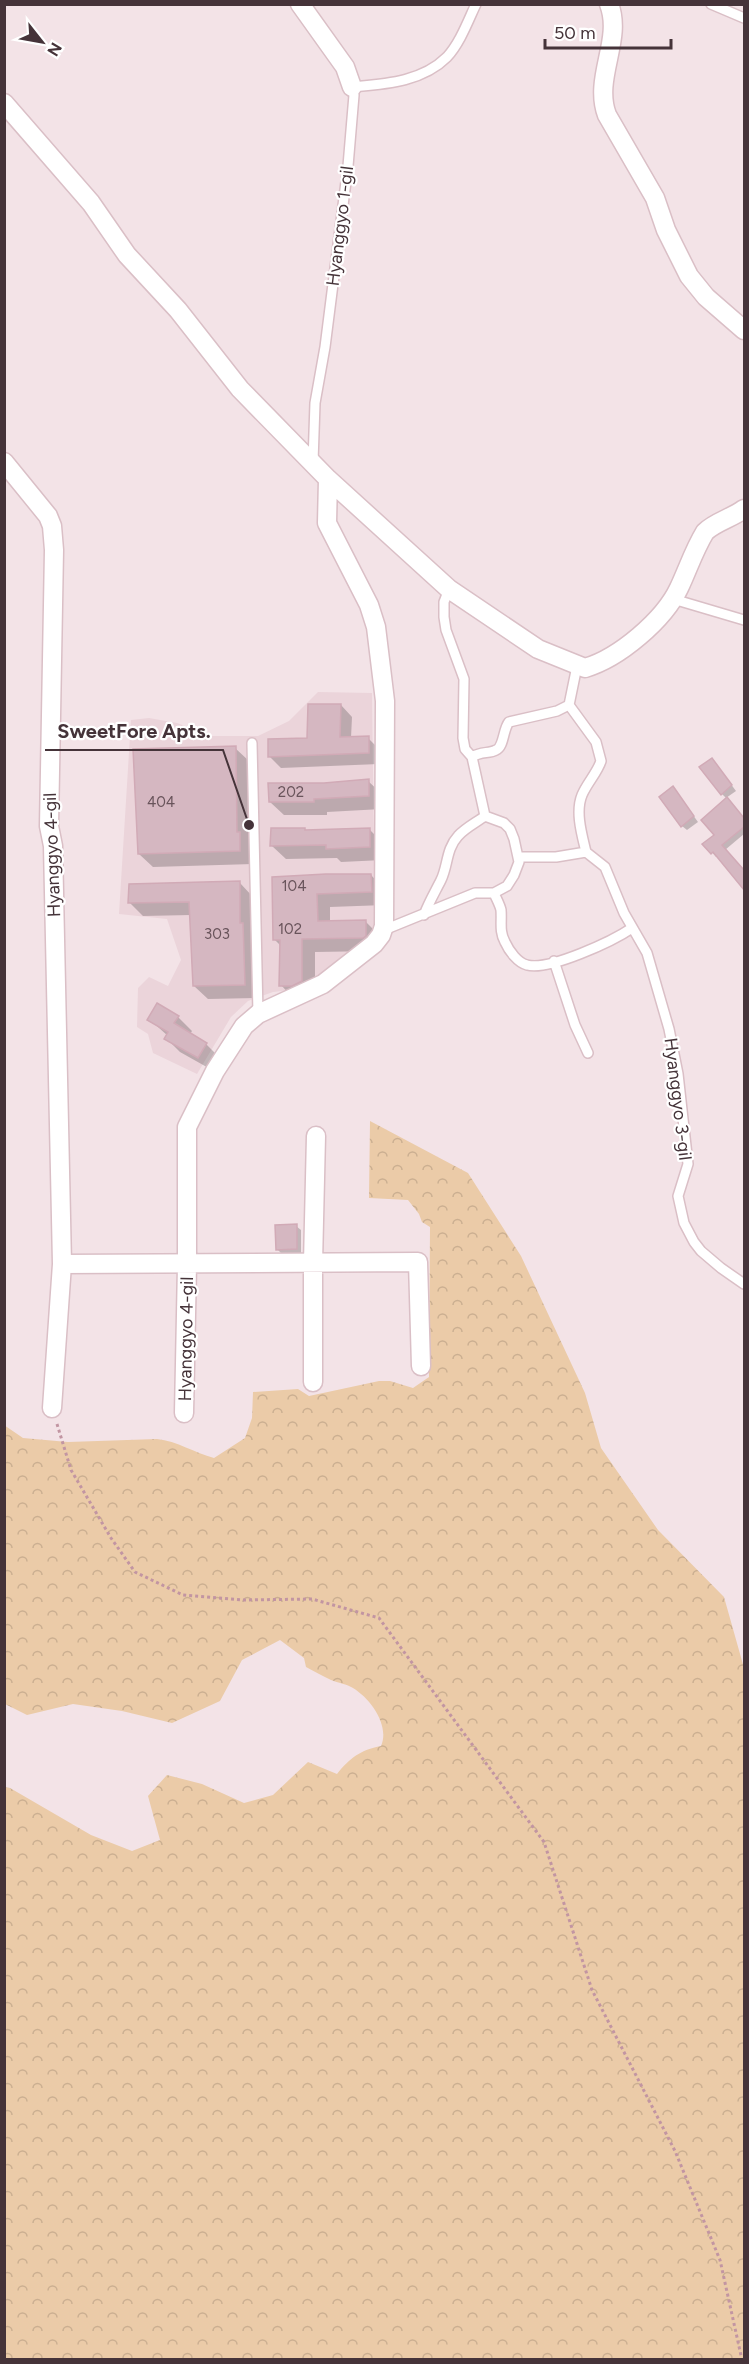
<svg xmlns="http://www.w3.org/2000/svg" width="749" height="2364" font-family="Figtree,sans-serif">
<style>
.residential{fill:#ebd4da}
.forest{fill:url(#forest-crowns)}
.shadow{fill:#0003}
.building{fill:#d5b7c1;stroke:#d1aab6;stroke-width:1.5}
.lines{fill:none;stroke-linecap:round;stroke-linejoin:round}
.lane-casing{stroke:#dabfc6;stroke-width:12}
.street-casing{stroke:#dabfc6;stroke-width:21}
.path{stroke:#c295a2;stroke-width:3;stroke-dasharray:3 3;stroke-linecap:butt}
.lane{stroke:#fff;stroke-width:9}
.street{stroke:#fff;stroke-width:18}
.labels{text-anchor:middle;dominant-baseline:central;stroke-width:4.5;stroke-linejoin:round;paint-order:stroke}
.number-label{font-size:15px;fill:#69545b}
.street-label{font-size:18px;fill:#453339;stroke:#fff}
.leader{fill:none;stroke:#453339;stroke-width:2}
.callout-dot{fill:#453339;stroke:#fff;stroke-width:2}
.callout-label{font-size:20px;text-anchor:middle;font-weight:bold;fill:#453339;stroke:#fff;stroke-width:4.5;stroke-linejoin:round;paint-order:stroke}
</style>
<defs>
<pattern id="forest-crowns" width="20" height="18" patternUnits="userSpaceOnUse" patternTransform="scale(1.5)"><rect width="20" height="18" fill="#ebcba8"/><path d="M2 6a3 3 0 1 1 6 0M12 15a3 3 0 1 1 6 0" fill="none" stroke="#cbaf91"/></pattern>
</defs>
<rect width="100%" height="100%" fill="#f3e3e7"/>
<path class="residential" d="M318,692L372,693L375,925L372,933L331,968L299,989L273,992L248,1001L231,1017L197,1074L153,1053L148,1034L137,1027L138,988L149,977L168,986L181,960L167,919L119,914L131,720L149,718L177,723L212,736H258L289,721Z"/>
<path class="forest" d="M370,1121L468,1173L521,1256L585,1393L601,1448L658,1530L724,1597L744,1668V2359H5V1787L10,1788L91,1835L132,1851L160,1840L148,1796L167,1775L202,1784L244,1803L273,1795L308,1762L337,1774C350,1758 360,1750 381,1746C390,1726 371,1699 353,1688C347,1684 338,1683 331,1680C322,1676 314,1671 306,1667L304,1658L280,1640L242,1660L220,1701L172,1723L122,1711L73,1704L27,1715L5,1704L4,1425L23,1438L68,1442L157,1439C177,1441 195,1453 214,1458L245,1438L252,1418L253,1392L298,1389L309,1396L379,1381H390L413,1388L429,1377L430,1227L422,1222L419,1214L408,1200L369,1198Z"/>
<path class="shadow" d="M341,705L352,717L351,738H368L379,749V764L281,768L269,756L309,740Z
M235,748L249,761L253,864L153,867L139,854Z
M716,764L736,791L726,798L722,794Z
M368,781L382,794V809L327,812V815H284L270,802L324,784Z
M677,793L698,822L687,830L682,826Z
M731,803L744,819V834L725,850L744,872V887L718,855L716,857L705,844L716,835Z
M304,829L307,832L370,830L383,843V860L341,862L337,858L286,859L272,846Z
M371,875L384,889L385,905L330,907V922L365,921L379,935L377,951L315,952V995L294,999L281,985V946L274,939L273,878Z
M240,883L253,897L258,998L208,999L194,986L191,915L143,916L130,903Z
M158,1005L178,1017L192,1031L190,1034L206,1044L219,1057L212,1070L180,1052L166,1038L168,1036L149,1019Z
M296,1226L301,1230V1253L282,1254L277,1249Z"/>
<path class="building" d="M308,704H341L340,737L369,736V753L268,757V739L307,738Z
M236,746L237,832H240V851L138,854L133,749Z
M712,758L732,785L721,795L699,767Z
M369,779V796L314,799V802H269L268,783H324Z
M673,786L694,816L681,827L659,797Z
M727,797L744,818V827L722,845L744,870V890L713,852L711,854L702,844L714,835L701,820Z
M271,828H305V830L370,828V847L326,849V845L270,846Z
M326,874H371L372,892L317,894L318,921L366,920V936L363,938L302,939V981L292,986H279L280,940H273L272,877Z
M240,881V923H243L245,985L193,986L189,902L128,903L129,884Z
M157,1003L179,1016L174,1023L207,1043L198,1058L164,1039L168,1032L147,1020Z
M297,1224V1249L276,1250L275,1225Z"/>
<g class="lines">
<g class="lane-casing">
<path id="lane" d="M711,4L744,18
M313,462L315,403L325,347L348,166L354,95L352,87C385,84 422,82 447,57C460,43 468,21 476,4
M673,599L744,620
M577,666L569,705L596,742L601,761C597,773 587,783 582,795C575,812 582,835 586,852L605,867L624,913L647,953L669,1029L678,1074L688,1164L678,1196L684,1223L694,1242L701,1251L721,1268L744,1284
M252,743L258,1014
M472,757C481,751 489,754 496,750C504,747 503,729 509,722L557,711L569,705
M518,857H556L586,852
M494,893C496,898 500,905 501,910C502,922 499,931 505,942C509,951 518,963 527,965C549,971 613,941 632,928
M424,915C429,902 435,892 441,880C448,866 446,849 458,836C465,828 477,822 485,816L472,757L465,749L463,738L464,679L446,630L444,617V602L449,589
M384,930L475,893H494L507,886L514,875L519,862L514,839L510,829L504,823L485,816
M554,961L575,1025L588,1053"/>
</g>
<g class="street-casing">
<path id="street" d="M300,4L345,67L352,87
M609,4C623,40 593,78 607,115L655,198L666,230L689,276L706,297L744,330
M4,103L91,203L127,255L178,310L240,389L328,479L449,589L538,649L585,668C619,658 664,620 679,588C688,569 694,550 705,532C715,522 732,518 744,509
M4,462L48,516L52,526L54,550L49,826L53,846L62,1264L52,1408
M62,1264L418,1262L421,1366
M313,1382V1263L316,1136
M184,1413L187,1265V1127L215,1071L244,1026L258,1014L323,984L374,944L381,935L384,926L385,701L376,627L369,605L327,523L328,479"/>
</g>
<path class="path" d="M57,1424L71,1470L111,1538L135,1572L183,1595L243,1600L312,1599L379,1618L544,1842L592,1990L675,2151L720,2260L742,2360"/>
<use href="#lane" class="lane"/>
<use href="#street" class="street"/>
</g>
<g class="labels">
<g class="number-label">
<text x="291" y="792">202</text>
<text x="161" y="802">404</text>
<text x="294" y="886">104</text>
<text x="290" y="929">102</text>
<text x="217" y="934">303</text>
</g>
<g class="street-label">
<text transform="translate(340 226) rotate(-83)">Hyanggyo 1-gil</text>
<text transform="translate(52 855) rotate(-92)">Hyanggyo 4-gil</text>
<text transform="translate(678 1099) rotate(83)">Hyanggyo 3-gil</text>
<text transform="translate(186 1339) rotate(-89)">Hyanggyo 4-gil</text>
</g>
</g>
<path class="leader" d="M249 825L223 750H45"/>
<circle class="callout-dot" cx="249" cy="825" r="6"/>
<g class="callout-label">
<text x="134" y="738">SweetFore Apts.</text>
</g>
<rect width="749" height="2364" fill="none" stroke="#453339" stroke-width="12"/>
<g transform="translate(42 42) rotate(121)" stroke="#ffffff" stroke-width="4.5" paint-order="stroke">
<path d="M0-4.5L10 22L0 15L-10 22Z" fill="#453339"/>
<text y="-9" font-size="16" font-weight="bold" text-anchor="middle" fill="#453339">N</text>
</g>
<path d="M545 39v9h126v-9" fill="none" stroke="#453339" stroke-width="3"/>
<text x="554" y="39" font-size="18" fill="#453339" stroke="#ffffff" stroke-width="4.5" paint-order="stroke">50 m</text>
</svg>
